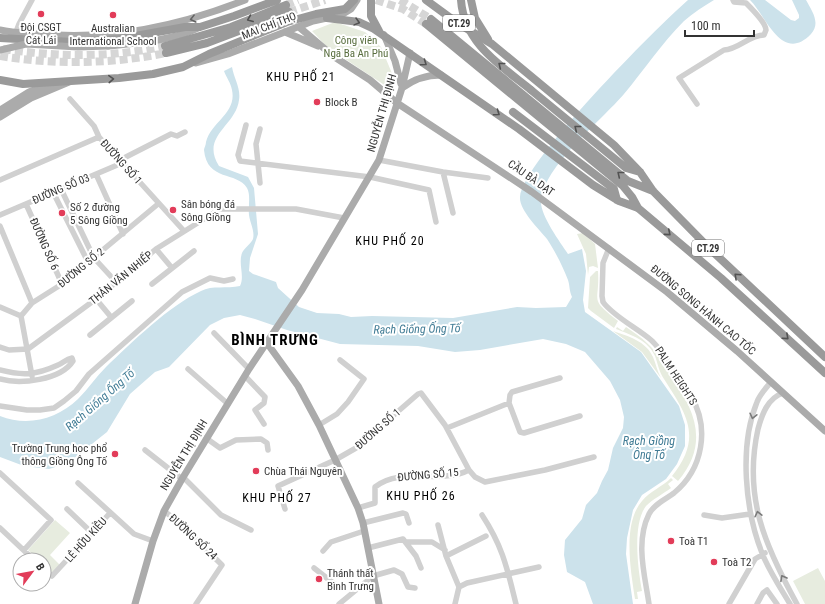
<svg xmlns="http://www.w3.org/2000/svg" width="825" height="604" font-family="'Roboto Condensed',sans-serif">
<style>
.green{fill:#e7ecdf}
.water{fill:#cce2eb}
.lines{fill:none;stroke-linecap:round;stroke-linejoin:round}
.highway-tunnel{stroke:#d6d6d6;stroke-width:8;stroke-dasharray:8 4;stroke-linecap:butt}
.minor{stroke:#d0d0d0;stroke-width:5.5}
.major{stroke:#ababab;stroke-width:7}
.highway{stroke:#9a9a9a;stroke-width:8}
.major-bridge{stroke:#ababab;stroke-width:7}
.highway-bridge{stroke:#9a9a9a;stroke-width:8}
.oneway{stroke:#636363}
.oneway2{stroke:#525252}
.oneway3{stroke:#7a7a7a}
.poi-dot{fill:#e23c59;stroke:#fff;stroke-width:1.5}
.labels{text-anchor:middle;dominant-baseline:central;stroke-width:4;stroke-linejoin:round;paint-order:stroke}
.shield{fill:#fff;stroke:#707070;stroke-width:1}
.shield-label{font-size:10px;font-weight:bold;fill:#333}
.street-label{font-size:11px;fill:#333;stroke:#fff}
.poi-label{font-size:11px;fill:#333;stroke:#fff;text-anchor:start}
.park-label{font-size:11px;fill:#5a6f40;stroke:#fff}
.neighbourhood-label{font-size:12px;letter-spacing:1px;fill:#000;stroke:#fff}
.water-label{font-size:12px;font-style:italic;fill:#417c95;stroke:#fff}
.district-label{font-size:15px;font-weight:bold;letter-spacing:1px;fill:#000;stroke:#fff}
</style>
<rect width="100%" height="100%" fill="#fff"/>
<path class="green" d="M335,22L365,32L381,47L396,83L392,90L327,47L312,31Z
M583,233L595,244L598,268L593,266L589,267L588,275L586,254L577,234Z
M596,271H598C600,304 588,297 618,321L614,328L591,311L588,308L590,277Z
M617,327L623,331L626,327C633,332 641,337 648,344C657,352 664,366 671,376C696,412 709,444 678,481L672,476C703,437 687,415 664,379C659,372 658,364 655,356C648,340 631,335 616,329Z
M613,331C628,336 646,341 653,357C656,364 657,371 661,378L642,352Z
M671,478L673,480L668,484L671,488C663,494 653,499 646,506C632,524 638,570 642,591L637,592L638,599H635C631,572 622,524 642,501C650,491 662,487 671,478Z
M55,520L70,533L50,555L60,565L52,573L44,565V560H39L28,550Z
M818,568L825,581V604H805L793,581Z"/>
<path class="water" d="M688,0H714C704,6 693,13 684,21C662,43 644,70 624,94C602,120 543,167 541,201C540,215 560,242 568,254L582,249L586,271L583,300L585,312L641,352L679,406L685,425V446L677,464L666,479L642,495L633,510L627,538L626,554L633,604H593L585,582L567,572L564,555L565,540L582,519L586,505L597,493L602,481L608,470L613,448L623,428L624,417L620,400L610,381L585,352L566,344L543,339L480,350L455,352L418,346L340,344L287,330L255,319L240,315L224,318L210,325L169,367L155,372L130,394L107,432L68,463L49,469L24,466L0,457V416C28,427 57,419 78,399C88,389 96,377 106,367C131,343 170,305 201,291C212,285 227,289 240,286C245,276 238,264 242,253C244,248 251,244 253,239C255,231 250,223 249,215C248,207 251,195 247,188C237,171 207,182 204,150C204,148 206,145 206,142C211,122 237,113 232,90C231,83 226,77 224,71L232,67C234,79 241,88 239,100C236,126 200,136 219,166L248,177L254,188L258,234L250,258L249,271L253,274L276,282L278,288L299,307L317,313L339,314L351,317L372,316L453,318L517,307L536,308L566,307L572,297C569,290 570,286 568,280C563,267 555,251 547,239C539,229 519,210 520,197C523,161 656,28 688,0Z
M750,0H765L791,20L795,21L799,18V15L792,0H806C812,11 821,23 811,34C782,64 766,16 750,0Z"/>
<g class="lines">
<path class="highway-tunnel" d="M376,0L403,9L426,24
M400,0L431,19
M286,5L298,0
M289,12L325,0
M3,49C57,57 111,58 165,46
M0,56C56,65 111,64 166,53"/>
<path class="minor" d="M16,32L19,24L32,0
M70,99L94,126L99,137
M697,104L679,78L724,50C738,50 749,35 764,35L766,30C766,23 752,9 746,3L734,2L733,0
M246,125L238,155L240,161L370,177L429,190L436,222
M260,129L256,144L260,183
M120,160L171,134L177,136L185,132
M379,160L443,172L488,178
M443,172L453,213
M96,174L123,234
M0,180L99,137L184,231
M61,189L94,258L116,282
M53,192L88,262
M26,204L62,284
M0,215L122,163
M0,226L32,303
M609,248L603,263L602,296L603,302C613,316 637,328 651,340C661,349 684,383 691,396C710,428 703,469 674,493C666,499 654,504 649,514C635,542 645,576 649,604
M156,249L172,268
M152,284L194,251
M96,299L111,317
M0,307L21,316L32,303L62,284L158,204
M21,316L32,376
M214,333L249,369
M90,335L132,301
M0,347L9,350L28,349L96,299L156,249L220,209H296L344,218
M188,369L228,404
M0,370C23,376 36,375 58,365C63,363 66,359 72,358L73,361C61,380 20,385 0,379
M245,376L265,397L264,403L255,410L264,424
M771,382C766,388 760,394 757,402C739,446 745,510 762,553C769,571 780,587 790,604
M783,393C768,398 762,414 758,429C743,497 765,546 797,604
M509,403L510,395L512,392L560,378
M0,406L27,410H40L54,408L64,401L76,391L89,374L182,292L210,278L224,281L233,279
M319,425L337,414L348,402L364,379L340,360
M447,428L509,403L520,432L524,433L580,416
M206,438L220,448L236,440L261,439L267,443L268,450
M145,450L182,479
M0,473L51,520L24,550
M183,477L221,515L251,530
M78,483L134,534L153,541
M358,508L375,503V487C402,466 440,485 469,470
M67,509L92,533
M285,509L278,486L335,460L356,448L418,394L421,393L445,425L469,470L475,477L485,482L545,470L594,457
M164,511C185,526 203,547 222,565L196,604
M482,515C503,547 507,568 516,604
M704,515L722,518L750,514
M363,523L403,513L406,514L409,523
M438,525L446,556L459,587
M0,528L34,560
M406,542H432L445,550
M368,548L403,539L416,556L421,568
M323,551L331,542L364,531
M446,556L486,536
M314,568L337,586
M44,569L52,576L110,513
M339,604L373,576L394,570L402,574L408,587L415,588
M455,604L459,587L467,583L539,567
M729,604L755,559L765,553
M757,604L763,593L767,590L777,604"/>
<path class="major" d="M299,27L333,56L370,80L397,103L532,192L667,292L737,351L825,431
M0,30C13,33 26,33 39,34C113,40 177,27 245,0
M285,32L318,46
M384,35L395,61L401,84
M108,46C138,43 170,41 198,28
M196,63L228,54L313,21L341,15L351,9L357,0
M402,88C414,79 427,75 441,75
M0,110L29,92L49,84
M0,117L31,98L69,82
M267,343L298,386L319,425L358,508L363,523L379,604
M135,604L153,541L164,511L182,479L249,369L302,290L379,160L402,88L410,53"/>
<path class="highway" d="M371,0V16L379,31
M426,0L456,22L492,44L614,145L640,172L653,191L710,249L825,357
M471,0L475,18L488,39
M327,18L359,22L374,29L519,129L593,185L619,201L638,208L721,278L825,373
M431,19L628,181L653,191
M426,24L623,186L632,197L638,208
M0,38L72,42L119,39L185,27H200L234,16L277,0
M165,46L231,27L286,5
M166,53L207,43L289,12
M0,80L23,84L119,78L153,74L183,67L209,54L287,22L316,14L345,9L354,0
M531,90L626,168L640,172
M513,112L614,189L617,200"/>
<path class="major-bridge" d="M0,50L26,44L78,47L108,46"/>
<path class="highway-bridge" d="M461,0C464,43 500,65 531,90"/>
</g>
<defs><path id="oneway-chevron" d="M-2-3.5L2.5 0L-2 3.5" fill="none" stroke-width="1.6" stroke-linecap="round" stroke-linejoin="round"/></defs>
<use class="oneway" href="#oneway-chevron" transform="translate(193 19) rotate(166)"/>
<g class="oneway2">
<use href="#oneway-chevron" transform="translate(250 19) rotate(158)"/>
<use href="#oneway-chevron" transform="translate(357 22) rotate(15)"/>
<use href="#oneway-chevron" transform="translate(424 63) rotate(35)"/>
<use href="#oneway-chevron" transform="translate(501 65) rotate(-141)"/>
<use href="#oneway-chevron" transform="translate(111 79) rotate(-3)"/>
<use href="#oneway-chevron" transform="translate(497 113) rotate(35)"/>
<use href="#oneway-chevron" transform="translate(577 128) rotate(-141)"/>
<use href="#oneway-chevron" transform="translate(620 174) rotate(-141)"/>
<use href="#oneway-chevron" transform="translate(668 233) rotate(40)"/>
<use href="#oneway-chevron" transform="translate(737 276) rotate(-137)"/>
<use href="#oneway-chevron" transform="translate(786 337) rotate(42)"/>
</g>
<g class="oneway3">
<use href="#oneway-chevron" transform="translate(753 416) rotate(103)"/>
<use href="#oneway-chevron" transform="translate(758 514) rotate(-103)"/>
<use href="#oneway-chevron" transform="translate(783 578) rotate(-119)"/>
</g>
<g class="poi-dot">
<circle cx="41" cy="14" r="4"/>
<circle cx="113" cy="15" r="4"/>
<circle cx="317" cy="102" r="4"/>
<circle cx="173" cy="210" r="4"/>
<circle cx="62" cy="213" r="4"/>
<circle cx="115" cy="454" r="4"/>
<circle cx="256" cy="471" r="4"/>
<circle cx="671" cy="541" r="4"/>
<circle cx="714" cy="562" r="4"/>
<circle cx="319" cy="579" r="4"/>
</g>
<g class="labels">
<g class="shield">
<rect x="443" y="15" width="32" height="16" rx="3"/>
<rect x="692" y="240" width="32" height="16" rx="3"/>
</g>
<g class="shield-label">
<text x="459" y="23">CT.29</text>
<text x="708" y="248">CT.29</text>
</g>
<g class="street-label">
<text transform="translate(269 26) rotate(-21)">MAI CHÍ THỌ</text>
<text transform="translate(382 113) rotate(-74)">NGUYỄN THỊ ĐỊNH</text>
<text transform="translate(121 162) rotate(48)">ĐƯỜNG SỐ 1</text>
<text transform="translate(531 178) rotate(35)">CẦU BÀ DẠT</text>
<text transform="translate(61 189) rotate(-23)">ĐƯỜNG SỐ 03</text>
<text transform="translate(44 244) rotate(66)">ĐƯỜNG SỐ 6</text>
<text transform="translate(81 268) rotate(-39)">ĐƯỜNG SỐ 2</text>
<text transform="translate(121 278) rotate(-39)">THÂN VĂN NHIẾP</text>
<text transform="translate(703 310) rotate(40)">ĐƯỜNG SONG HÀNH CAO TỐC</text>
<text transform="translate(676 376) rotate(57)">PALM HEIGHTS</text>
<text transform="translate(378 429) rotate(-41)">ĐƯỜNG SỐ 1</text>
<text transform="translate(184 455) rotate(-59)">NGUYỄN THỊ ĐỊNH</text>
<text transform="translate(428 475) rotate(-5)">ĐƯỜNG SỐ 15</text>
<text transform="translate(193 537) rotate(43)">ĐƯỜNG SỐ 24</text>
<text transform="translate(86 540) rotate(-48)">LÊ HỮU KIỀU</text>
</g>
<g class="poi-label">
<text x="41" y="27" text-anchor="middle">Đội CSGT<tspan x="41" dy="13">Cát Lái</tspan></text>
<text x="113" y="28" text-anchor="middle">Australian<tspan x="113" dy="13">International School</tspan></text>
<text x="325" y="102">Block B</text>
<text x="181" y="204">Sân bóng đá<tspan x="181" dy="13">Sông Giồng</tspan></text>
<text x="70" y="207">Số 2 đường<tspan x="70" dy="13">5 Sông Giồng</tspan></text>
<text x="107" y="448" text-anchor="end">Trường Trung học phổ<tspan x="107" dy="13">thông Giồng Ông Tố</tspan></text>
<text x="264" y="471">Chùa Thái Nguyên</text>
<text x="679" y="541">Toà T1</text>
<text x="722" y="562">Toà T2</text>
<text x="327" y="573">Thánh thất<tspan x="327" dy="13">Bình Trưng</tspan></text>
</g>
<g class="park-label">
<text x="356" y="40">Công viên<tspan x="356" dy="13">Ngã Ba An Phú</tspan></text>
</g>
<g class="neighbourhood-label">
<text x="301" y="77">KHU PHỐ 21</text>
<text x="390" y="241">KHU PHỐ 20</text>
<text x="421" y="496">KHU PHỐ 26</text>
<text x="277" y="498">KHU PHỐ 27</text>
</g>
<g class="water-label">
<text transform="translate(417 329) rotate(-1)">Rạch Giống Ống Tố</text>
<text transform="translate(100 400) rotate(-41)">Rạch Giống Ống Tố</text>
<text x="649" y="441">Rạch Giồng<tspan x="649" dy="14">Ông Tố</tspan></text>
</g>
<g class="district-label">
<text x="275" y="340">BÌNH TRƯNG</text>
</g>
</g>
<g transform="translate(32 572) rotate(58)"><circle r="19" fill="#ffffff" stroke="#adadad"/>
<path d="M0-3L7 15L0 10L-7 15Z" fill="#e23c59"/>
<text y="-6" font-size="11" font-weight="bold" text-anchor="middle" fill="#333333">B</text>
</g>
<path d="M685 30v6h69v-6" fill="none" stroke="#333333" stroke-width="2"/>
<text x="691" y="30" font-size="12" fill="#333333" stroke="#ffffff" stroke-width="3" paint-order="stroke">100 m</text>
</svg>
